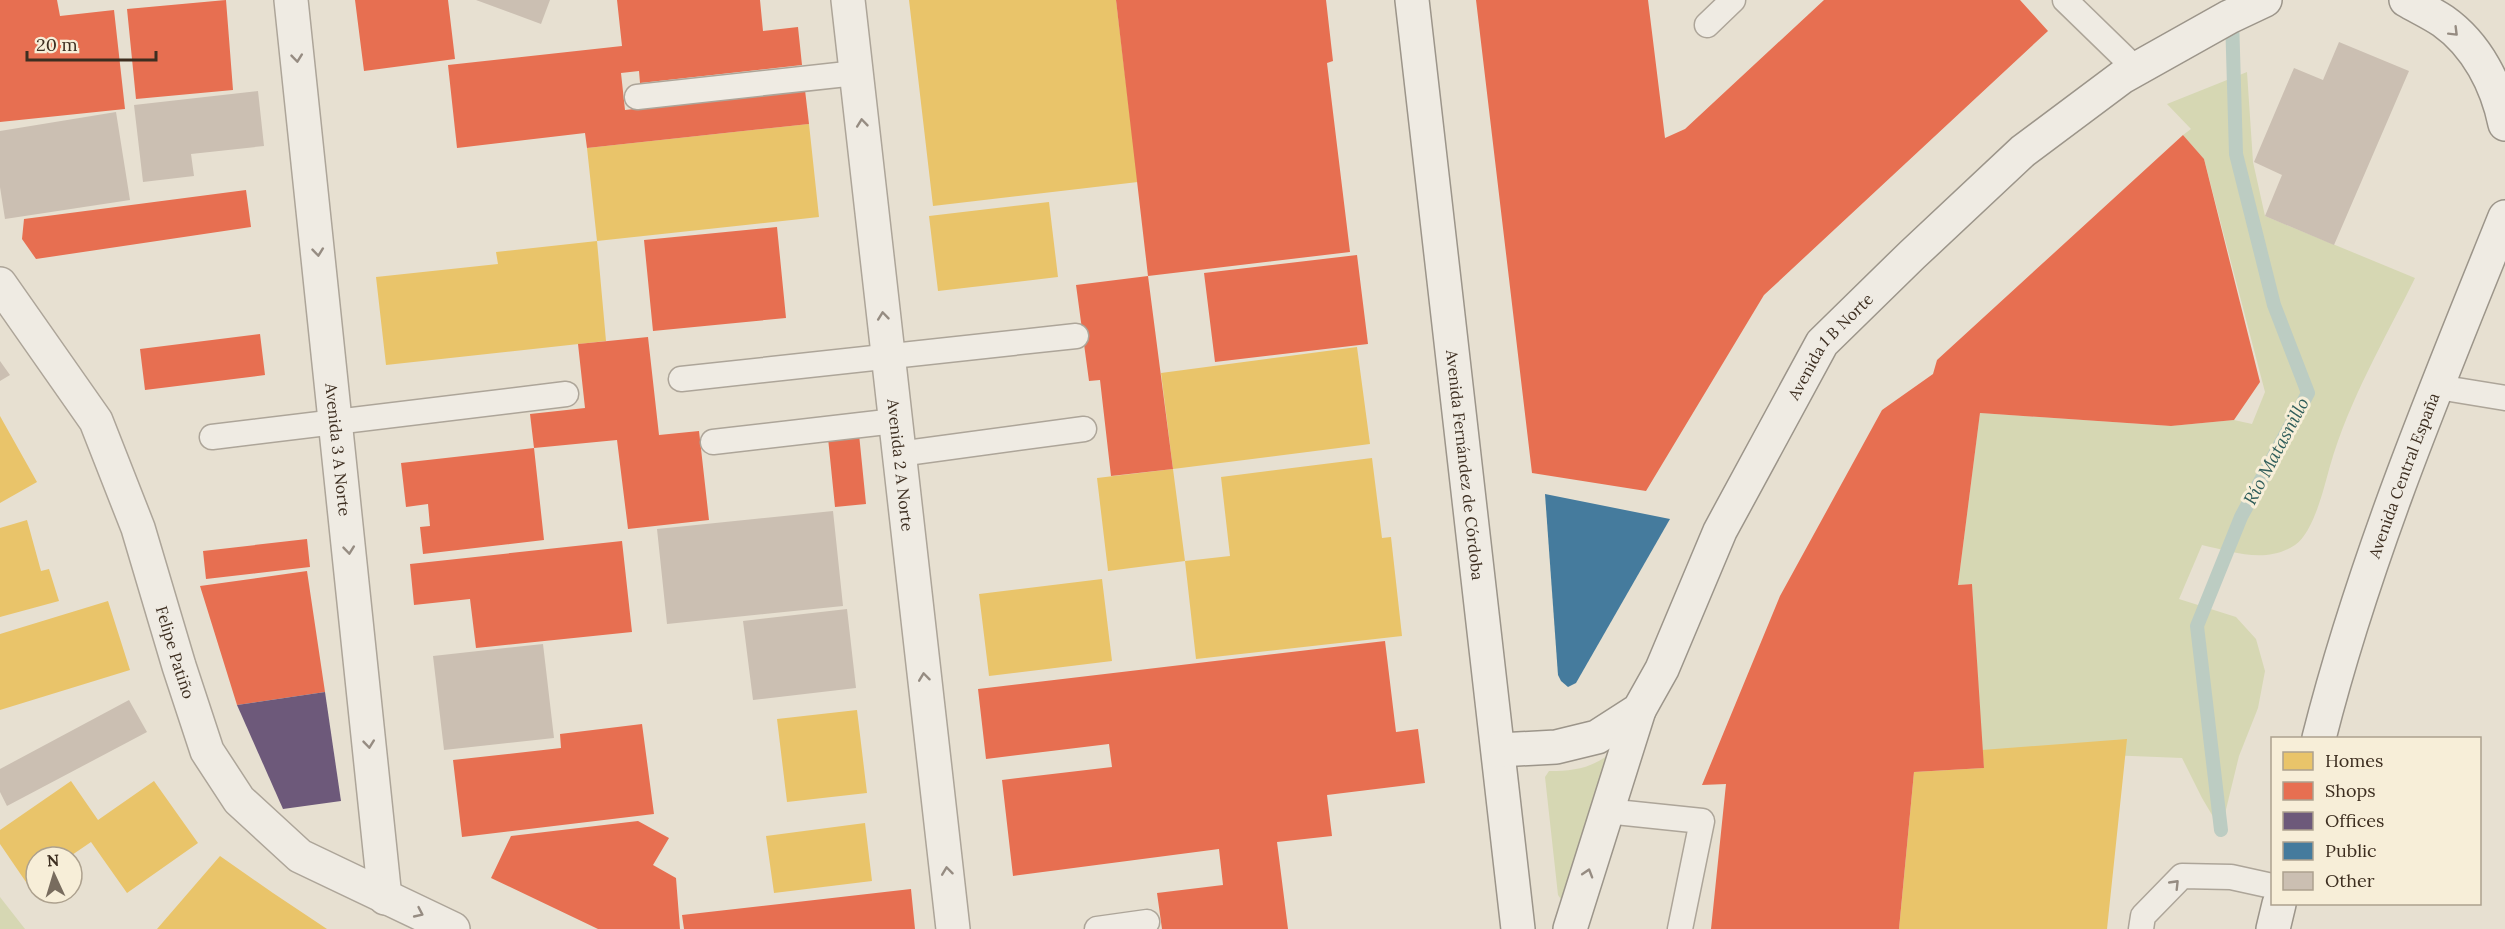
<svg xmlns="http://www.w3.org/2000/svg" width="2505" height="929" font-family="Lora,serif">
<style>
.green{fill:#d6d7b3}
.homes{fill:#e9c46a}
.shops{fill:#e76f51}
.offices{fill:#6d597a}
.public{fill:#457b9d}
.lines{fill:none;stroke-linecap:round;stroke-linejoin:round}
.stream{stroke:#bcccc2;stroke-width:14}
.building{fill:#cbbfb2}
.lane-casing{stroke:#ada599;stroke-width:27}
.street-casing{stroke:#ada599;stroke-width:36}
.secondary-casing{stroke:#9c958a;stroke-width:36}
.lane{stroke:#efebe3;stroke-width:24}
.street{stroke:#efebe3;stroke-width:33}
.secondary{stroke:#efebe3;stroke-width:33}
.oneway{stroke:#968c82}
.labels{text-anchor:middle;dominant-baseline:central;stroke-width:6;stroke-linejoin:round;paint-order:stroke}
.street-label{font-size:16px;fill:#3d2e20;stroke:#f7eed8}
.water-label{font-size:18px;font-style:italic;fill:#2f5d5a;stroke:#f7eed8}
</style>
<rect width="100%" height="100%" fill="#e7e0d1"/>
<path class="green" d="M2247,72L2253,162L2265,216L2415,278C2385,339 2349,400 2330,466C2324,487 2314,532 2295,545C2266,564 2233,552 2202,545L2179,599L2236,617L2256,639L2265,671L2258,708L2239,756L2221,830L2202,798L2182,758L1982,750L1972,584L1958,585L1980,413L2171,426L2234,420L2252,424L2265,392L2204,159L2183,135L2191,129L2167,104Z
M1607,756L1611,757L1563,902L1558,895L1545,777L1549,771C1572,771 1588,769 1607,756Z
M0,897L25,929H0Z"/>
<path class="homes" d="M909,0H1116L1138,182L933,206Z
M809,124L819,217L597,241L587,148Z
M1049,202L1058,277L938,291L929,216Z
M597,241L606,341L386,365L376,277L498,264L496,252Z
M1357,347L1370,444L1173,469L1185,561L1230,556L1221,477L1372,458L1382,538L1391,537L1402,636L1196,659L1185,561L1108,571L1097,478L1173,469L1161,373Z
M0,416L37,482L0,503Z
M27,520L41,571L49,569L59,601L0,617V528Z
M1102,579L1112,661L989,676L979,594Z
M108,601L130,670L0,710V634Z
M857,710L867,793L787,802L777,719Z
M2127,739L2107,929H1899L1914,772L1984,768L1982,750Z
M71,781L98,820L154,781L198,843L127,893L91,842L69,857H36V880L28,885L0,844V830Z
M865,823L872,881L774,893L766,836Z
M220,856L273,893L327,929H157Z"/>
<path class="shops" d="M0,0H57L60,16L114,10L125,109L0,122Z
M226,0L233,90L136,99L127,9Z
M355,0H448L455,59L364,71Z
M617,0H760L763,31L798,27L802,65L640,83L639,71L621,73L625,110L805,90L809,124L587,148L585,133L457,148L448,65L622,46Z
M1116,0H1326L1333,61L1327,63L1350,252L1148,276Z
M1476,0H1648L1665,138L1685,129L1824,0H2020L2048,31L1764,295L1646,491L1532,473Z
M2183,135L2204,159L2260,382L2234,420L2171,426L1980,413L1958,585L1972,584L1984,768L1914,772L1899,929H1711L1726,784L1702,785L1780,596L1882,410L1933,374L1937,360Z
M246,190L251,227L36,259L22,239L24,219Z
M777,227L786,318L653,331L644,240Z
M1357,255L1368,344L1215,362L1204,273Z
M1148,276L1173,469L1111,476L1100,380L1089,381L1076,285Z
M260,334L265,375L145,390L140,349Z
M648,337L659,435L699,431L709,520L628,529L617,440L534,448L530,414L585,408L578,344Z
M859,434L866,504L835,507L828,438Z
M534,448L544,540L423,554L420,527L430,526L428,504L406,507L401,463Z
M307,539L310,567L206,579L203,551Z
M622,541L632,632L476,648L470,599L414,605L410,564Z
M307,571L325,692L237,705L200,586Z
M1385,641L1396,732L1418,729L1425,783L1327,795L1332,836L1277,842L1288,929H1162L1157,893L1223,885L1219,849L1013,876L1002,780L1112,767L1109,744L986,759L978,689Z
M642,724L654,814L462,837L453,760L561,748L560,734Z
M638,821L669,838L653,865L676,878L680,929H598L491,878L511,836Z
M911,889L915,929H684L682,915Z"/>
<path class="offices" d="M325,692L341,801L283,809L237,705Z"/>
<path class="public" d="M1545,494L1670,519L1576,683L1568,687L1561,681L1558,675Z"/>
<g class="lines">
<path class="stream" d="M2221,830L2197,626L2241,517L2308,393L2274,305L2236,154L2232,17"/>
</g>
<path class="building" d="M476,0H550L541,24Z
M2339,42L2409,71L2334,245L2265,216L2282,175L2254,162L2294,68L2323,80Z
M258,91L264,146L191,154L194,176L143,182L134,105Z
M116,112L130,200L5,219L0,187V131Z
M0,361L10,375L0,381Z
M833,511L843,606L667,624L657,529Z
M847,609L856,688L753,700L743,621Z
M543,644L554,738L444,750L433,656Z
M129,700L147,732L7,806L0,792V769Z"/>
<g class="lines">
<g class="lane-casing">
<path id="lane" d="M2065,0L2136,69
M1707,25L1733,0
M637,97L856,73
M681,379L1076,336
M2438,387L2505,398
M212,437L566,394
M713,442L895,421
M899,454L1084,429
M1606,811L1702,821L1680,929
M1097,929L1147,922
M2141,929L2143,916L2182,876L2231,877L2272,886"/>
</g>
<g class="street-casing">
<g id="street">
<path id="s1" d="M291,0L385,898"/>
<path id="s2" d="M848,0L953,929"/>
<path id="s3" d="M0,284L96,421L138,528L179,666L207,751L239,800L300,856L453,929"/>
</g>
</g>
<g class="secondary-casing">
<g id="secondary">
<path id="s4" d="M1412,0L1518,929"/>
<path d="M2406,0C2418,7 2431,13 2443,21C2477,45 2497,85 2505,124"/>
<path id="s5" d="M2319,738C2364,560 2436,388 2505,217"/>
<path id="s6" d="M1499,750L1556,747L1597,737L1639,710L1662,669L1720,531L1822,343L1912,255L2023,151L2122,77L2229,17L2265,0"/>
<path d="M1570,929L1639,710"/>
<path d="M2273,929L2279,904"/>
</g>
</g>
<use href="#lane" class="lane"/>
<use href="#street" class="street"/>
<use href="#secondary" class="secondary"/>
</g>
<defs><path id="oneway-chevron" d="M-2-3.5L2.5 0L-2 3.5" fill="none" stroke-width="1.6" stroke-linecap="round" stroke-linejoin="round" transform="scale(1.5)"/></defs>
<g class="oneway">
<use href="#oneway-chevron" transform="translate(2454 32) rotate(45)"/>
<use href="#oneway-chevron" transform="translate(297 58) rotate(84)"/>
<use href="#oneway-chevron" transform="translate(862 123) rotate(-96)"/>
<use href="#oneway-chevron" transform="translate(318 252) rotate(84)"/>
<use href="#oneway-chevron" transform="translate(883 316) rotate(-96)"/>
<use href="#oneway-chevron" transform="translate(349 550) rotate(84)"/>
<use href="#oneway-chevron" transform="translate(924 677) rotate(-97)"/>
<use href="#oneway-chevron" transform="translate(369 744) rotate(84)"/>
<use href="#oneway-chevron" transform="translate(947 871) rotate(-97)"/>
<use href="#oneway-chevron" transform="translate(1588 873) rotate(-73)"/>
<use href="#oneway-chevron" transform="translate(2175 884) rotate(-46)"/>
<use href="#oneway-chevron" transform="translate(419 913) rotate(25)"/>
</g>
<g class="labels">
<g class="street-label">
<text stroke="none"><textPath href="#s6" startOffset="562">Avenida 1 B Norte</textPath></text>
<text stroke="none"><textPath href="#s1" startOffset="452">Avenida 3 A Norte</textPath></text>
<text stroke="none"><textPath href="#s4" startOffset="468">Avenida Fernández de Córdoba</textPath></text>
<text stroke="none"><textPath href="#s2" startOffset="468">Avenida 2 A Norte</textPath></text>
<text stroke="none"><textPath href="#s5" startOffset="276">Avenida Central España</textPath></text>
<text stroke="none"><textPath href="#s3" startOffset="412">Felipe Patiño</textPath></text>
</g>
<g class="water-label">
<text transform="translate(2276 451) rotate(-62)">Río Matasnillo</text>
</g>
</g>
<rect x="2271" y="737" width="210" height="168" fill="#f7eed8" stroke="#ada18e" stroke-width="1.5"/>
<rect x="2283" y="752" width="30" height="18" fill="#e9c46a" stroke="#ada18e" stroke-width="1.5"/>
<text x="2325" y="767" font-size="18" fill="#3d2e20">Homes</text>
<rect x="2283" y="782" width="30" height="18" fill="#e76f51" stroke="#ada18e" stroke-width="1.5"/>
<text x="2325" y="797" font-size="18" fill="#3d2e20">Shops</text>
<rect x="2283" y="812" width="30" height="18" fill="#6d597a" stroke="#ada18e" stroke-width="1.5"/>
<text x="2325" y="827" font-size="18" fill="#3d2e20">Offices</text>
<rect x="2283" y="842" width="30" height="18" fill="#457b9d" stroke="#ada18e" stroke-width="1.5"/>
<text x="2325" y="857" font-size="18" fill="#3d2e20">Public</text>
<rect x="2283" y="872" width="30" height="18" fill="#cbbfb2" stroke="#ada18e" stroke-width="1.5"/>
<text x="2325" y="887" font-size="18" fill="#3d2e20">Other</text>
<g transform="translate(54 875) rotate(356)"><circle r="28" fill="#f7eed8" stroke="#ada18e" stroke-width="1.5"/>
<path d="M0-4.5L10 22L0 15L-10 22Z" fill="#786c5e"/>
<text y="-9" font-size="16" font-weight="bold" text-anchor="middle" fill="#3d2e20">N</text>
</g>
<path d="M27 51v9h129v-9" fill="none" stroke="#3d2e20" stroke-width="3"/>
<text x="36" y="51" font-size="18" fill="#3d2e20" stroke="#f7eed8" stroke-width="4.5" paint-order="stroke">20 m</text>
</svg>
